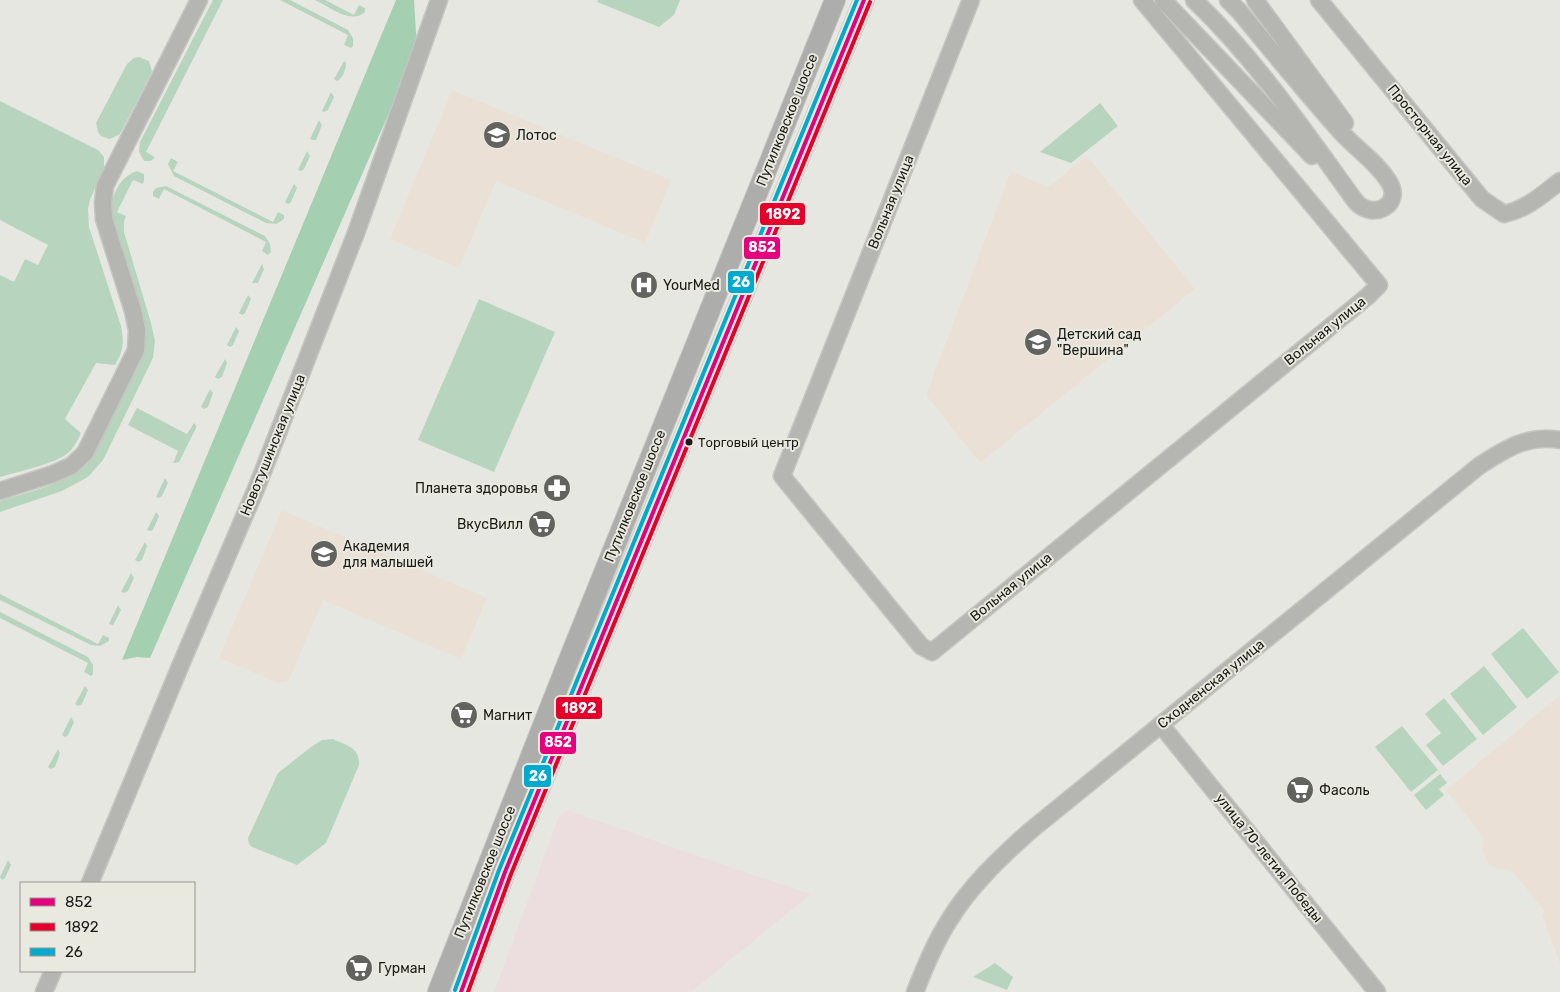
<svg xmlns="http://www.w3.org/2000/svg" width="1560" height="992" font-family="Rubik,sans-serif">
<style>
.industrial{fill:#ecdedf}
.education{fill:#ebe0d5}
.green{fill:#b7d5be}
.forest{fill:#a4cfb0}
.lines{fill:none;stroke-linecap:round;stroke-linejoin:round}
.minor-casing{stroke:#c5c5c2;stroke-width:19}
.major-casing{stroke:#c5c5c2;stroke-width:22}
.minor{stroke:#b5b5b2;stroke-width:16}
.major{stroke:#adadab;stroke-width:20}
.bus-1-casing{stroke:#eae9df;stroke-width:8}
.bus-2-casing{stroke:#eae9df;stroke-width:8}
.bus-3-casing{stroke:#eae9df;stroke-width:8}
.bus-1{stroke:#e5007d;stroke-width:4}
.bus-2{stroke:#e4002b;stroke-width:4}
.bus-3{stroke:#00a9ce;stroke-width:4}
.bus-dot{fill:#1a1a17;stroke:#eae9df;stroke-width:2}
.labels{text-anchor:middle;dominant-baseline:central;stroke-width:4;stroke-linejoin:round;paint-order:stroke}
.bus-label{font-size:13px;fill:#1a1a17;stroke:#eae9df;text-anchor:start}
.street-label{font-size:14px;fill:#1a1a17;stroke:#eae9df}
.poi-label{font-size:14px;fill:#1a1a17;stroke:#eae9df;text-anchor:start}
.line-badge{stroke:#eae9df;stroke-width:2}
.badge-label{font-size:14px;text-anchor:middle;font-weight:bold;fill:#fff}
</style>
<rect width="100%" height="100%" fill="#e7e7e2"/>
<path class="industrial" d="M568,810L692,854L811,894L691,992H494L559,816Z"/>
<path class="education" d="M452,90L671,180L645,243L496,181L459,268L390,239Z
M1087,156L1195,289L980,463L926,395L1011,171L1048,187Z
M282,510L487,598L461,659L323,600L289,680L278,683L219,658Z
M1560,695V964L1542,915L1545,912L1513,872L1498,869L1492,866L1487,861L1482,849L1483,837L1446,790Z"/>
<path class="green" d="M213,0H223L146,152L155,157L151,161H144L139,152L140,142Z
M280,0H290L348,30L353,38V46L351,48L344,45L348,35Z
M315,0H325L354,15L359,5L365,8V12C351,25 330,7 315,0Z
M598,0H680L674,15L659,27L597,2Z
M139,57L149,61L152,71L150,76L120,134L110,139L101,136L98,132L96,123L127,64L134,58Z
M344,61L346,63C346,68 343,79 337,81L334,79Z
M331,92L334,97L328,110L324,112L322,111Z
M0,101L98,150L104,157V167L90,200L88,209L89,227L121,326C124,343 124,350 115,365L96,363L65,419L81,433C78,440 74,448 68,453C55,464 17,472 0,477V275L14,282L25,259L38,265L48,245L0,220Z
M1100,103L1118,126L1071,163L1040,152Z
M319,120L322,125L316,140H313L310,139Z
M307,151L310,156L304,169L301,171L298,170Z
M171,158L178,162L173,171L273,222L278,212L284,215V219L276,224L266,223L174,176L168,164Z
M137,171L144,174V181L143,184L133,180L117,212L126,216L124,222V232L151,323L155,341L153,358L103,460L88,477L62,491L0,512V501C34,490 71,484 93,454L138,367C143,353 145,342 144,327L109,215C112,197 118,177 137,171Z
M294,184L297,188L291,202L288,204L285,202Z
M166,186L265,236L270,244L271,252L268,255L262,251L266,242L164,189L159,199L153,196V192L156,188Z
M262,264L264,269L258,283H252Z
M248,295L251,299L245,313L242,315L239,313Z
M479,299L555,332L494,472L418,440Z
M236,327L239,331L233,345L230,347L227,345Z
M225,359L227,363L222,377L218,379L215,377Z
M210,389L213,393L208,407L204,409L201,407Z
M137,408L187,434L194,423L196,425V428L179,462L173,463L178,451L128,425Z
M165,478L168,483L162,496L159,498L156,497Z
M156,512L159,516L153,530L150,531L147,530Z
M145,542L147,546L142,560L138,562L135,560Z
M131,573L134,578L128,591L124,593L121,592Z
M0,594L98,644L103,635L109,638V641L100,646L91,645L0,600Z
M118,605L121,610L113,625L109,624Z
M0,612L88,657L93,665V674L91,676L84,672L88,663L0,618Z
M1523,628L1559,672L1527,699L1491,654Z
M1484,666L1517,707L1483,735L1450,694Z
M85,686L88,690L82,704L78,706L75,704Z
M1444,698L1477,739L1443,766L1426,745L1441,733L1425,714Z
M71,717L74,722L68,735L65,737L62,735Z
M1402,726L1438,770L1411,792L1375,747Z
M333,739C347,746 360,747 359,765L326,843L297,865L252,847L249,844L248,838L278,773L311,747L322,740Z
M58,749L60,753L55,767L51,769L48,767Z
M1440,774L1447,783L1439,789L1444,795L1426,810L1414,795Z
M8,860L11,865L5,878L2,880L0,877Z
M995,963L1013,977L1007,990L973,977Z"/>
<path class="forest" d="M396,0H414L417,49L150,658L137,657L122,660Z"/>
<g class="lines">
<g class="minor-casing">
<path id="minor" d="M971,0L782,476L921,646L932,652L1368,296L1379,285L1142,0
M1163,0L1312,156
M1194,0C1257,60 1305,132 1356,202C1374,221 1403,204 1389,182C1377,162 1356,149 1341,132C1306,93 1273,52 1239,11L1228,0
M1255,0L1345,123
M1319,0L1482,199L1504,214C1527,209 1542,195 1560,181
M0,491L53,474L71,466L85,453L136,350L137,330L133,311L104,219L103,202L105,186L199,0
M1161,725L1377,992
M90,883L184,657L256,489L356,233L439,0
M44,992L53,971
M915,992C925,967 935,942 950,919C970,886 1001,857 1030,831L1479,466C1505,449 1528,434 1560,440"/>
</g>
<g class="major-casing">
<path id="major" d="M438,992L568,662L835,0
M461,992L505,872L864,0"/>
</g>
<use href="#minor" class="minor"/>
<use href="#major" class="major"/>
<g class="bus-1-casing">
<path id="bus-1" d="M461,992L505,872L864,0"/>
</g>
<g class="bus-2-casing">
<path id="bus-2" d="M468,992L511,874L870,2"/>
</g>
<g class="bus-3-casing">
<path id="bus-3" d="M455,990L499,870L857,0"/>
</g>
<use href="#bus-1" class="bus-1"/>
<use href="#bus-2" class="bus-2"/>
<use href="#bus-3" class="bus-3"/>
</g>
<defs>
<g id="school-disc" transform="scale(1.4375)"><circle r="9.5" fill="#62625e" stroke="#eae9df"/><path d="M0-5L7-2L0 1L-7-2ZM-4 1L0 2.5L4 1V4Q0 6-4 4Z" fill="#fff"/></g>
<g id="hospital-disc" transform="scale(1.4375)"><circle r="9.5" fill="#62625e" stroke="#eae9df"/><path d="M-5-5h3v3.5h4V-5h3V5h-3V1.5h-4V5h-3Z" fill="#fff"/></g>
<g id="pharmacy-disc" transform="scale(1.4375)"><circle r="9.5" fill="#62625e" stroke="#eae9df"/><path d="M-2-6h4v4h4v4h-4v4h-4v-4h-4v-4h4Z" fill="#fff"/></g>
<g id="supermarket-disc" transform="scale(1.4375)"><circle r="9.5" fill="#62625e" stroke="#eae9df"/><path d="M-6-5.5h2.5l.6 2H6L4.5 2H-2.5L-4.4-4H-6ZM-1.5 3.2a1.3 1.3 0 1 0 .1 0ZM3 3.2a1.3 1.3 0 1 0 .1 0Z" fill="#fff"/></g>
</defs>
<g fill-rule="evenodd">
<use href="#school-disc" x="497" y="135"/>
<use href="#hospital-disc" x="644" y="285"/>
<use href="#school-disc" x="1038" y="342"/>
<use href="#pharmacy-disc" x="557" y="488"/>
<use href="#supermarket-disc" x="542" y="524"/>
<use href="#school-disc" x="324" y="554"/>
<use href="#supermarket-disc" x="464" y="715"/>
<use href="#supermarket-disc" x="1300" y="790"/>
<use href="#supermarket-disc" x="359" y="968"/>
</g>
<circle class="bus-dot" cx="689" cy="442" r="4.5"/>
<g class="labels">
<g class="bus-label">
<text x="698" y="442">Торговый центр</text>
</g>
<g class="street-label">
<text transform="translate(787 120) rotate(-68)">Путилковское шоссе</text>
<text transform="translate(1430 135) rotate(51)">Просторная улица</text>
<text transform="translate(891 202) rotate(-68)">Вольная улица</text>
<text transform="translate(1325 331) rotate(-39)">Вольная улица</text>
<text transform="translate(273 445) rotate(-68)">Новотушинская улица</text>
<text transform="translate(635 496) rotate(-68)">Путилковское шоссе</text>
<text transform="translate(1011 587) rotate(-39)">Вольная улица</text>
<text transform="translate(1211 684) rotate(-39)">Сходненская улица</text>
<text transform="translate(1269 858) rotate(51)">улица 70-летия Победы</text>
<text transform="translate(485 872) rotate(-68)">Путилковское шоссе</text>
</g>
<g class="poi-label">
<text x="516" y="135">Лотос</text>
<text x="663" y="285">YourMed</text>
<text x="1057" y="334">Детский сад<tspan x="1057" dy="16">"Вершина"</tspan></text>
<text x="538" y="488" text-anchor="end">Планета здоровья</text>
<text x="523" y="524" text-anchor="end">ВкусВилл</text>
<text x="343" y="546">Академия<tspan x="343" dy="16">для малышей</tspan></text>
<text x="483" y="715">Магнит</text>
<text x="1319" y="790">Фасоль</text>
<text x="378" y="968">Гурман</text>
</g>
</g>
<g class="line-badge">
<rect x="759" y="202" width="47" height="24" rx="5" fill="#e4002b"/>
<rect x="743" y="236" width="38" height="24" rx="5" fill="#e5007d"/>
<rect x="727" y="270" width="28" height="24" rx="5" fill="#00a9ce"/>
<rect x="555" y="696" width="48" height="24" rx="5" fill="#e4002b"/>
<rect x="539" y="731" width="38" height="24" rx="5" fill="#e5007d"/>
<rect x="523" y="764" width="29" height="24" rx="5" fill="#00a9ce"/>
</g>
<g class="badge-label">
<text x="783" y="219">1892</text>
<text x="762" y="252">852</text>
<text x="741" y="287">26</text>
<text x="579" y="713">1892</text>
<text x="558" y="747">852</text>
<text x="538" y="781">26</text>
</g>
<rect x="20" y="882" width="175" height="90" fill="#eae9df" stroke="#97968f"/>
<rect x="30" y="898" width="25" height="8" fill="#e5007d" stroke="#97968f"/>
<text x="65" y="907" font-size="15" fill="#1a1a17">852</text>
<rect x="30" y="923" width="25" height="8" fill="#e4002b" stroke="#97968f"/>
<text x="65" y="932" font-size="15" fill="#1a1a17">1892</text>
<rect x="30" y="948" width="25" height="8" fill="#00a9ce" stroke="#97968f"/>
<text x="65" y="957" font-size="15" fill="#1a1a17">26</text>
</svg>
